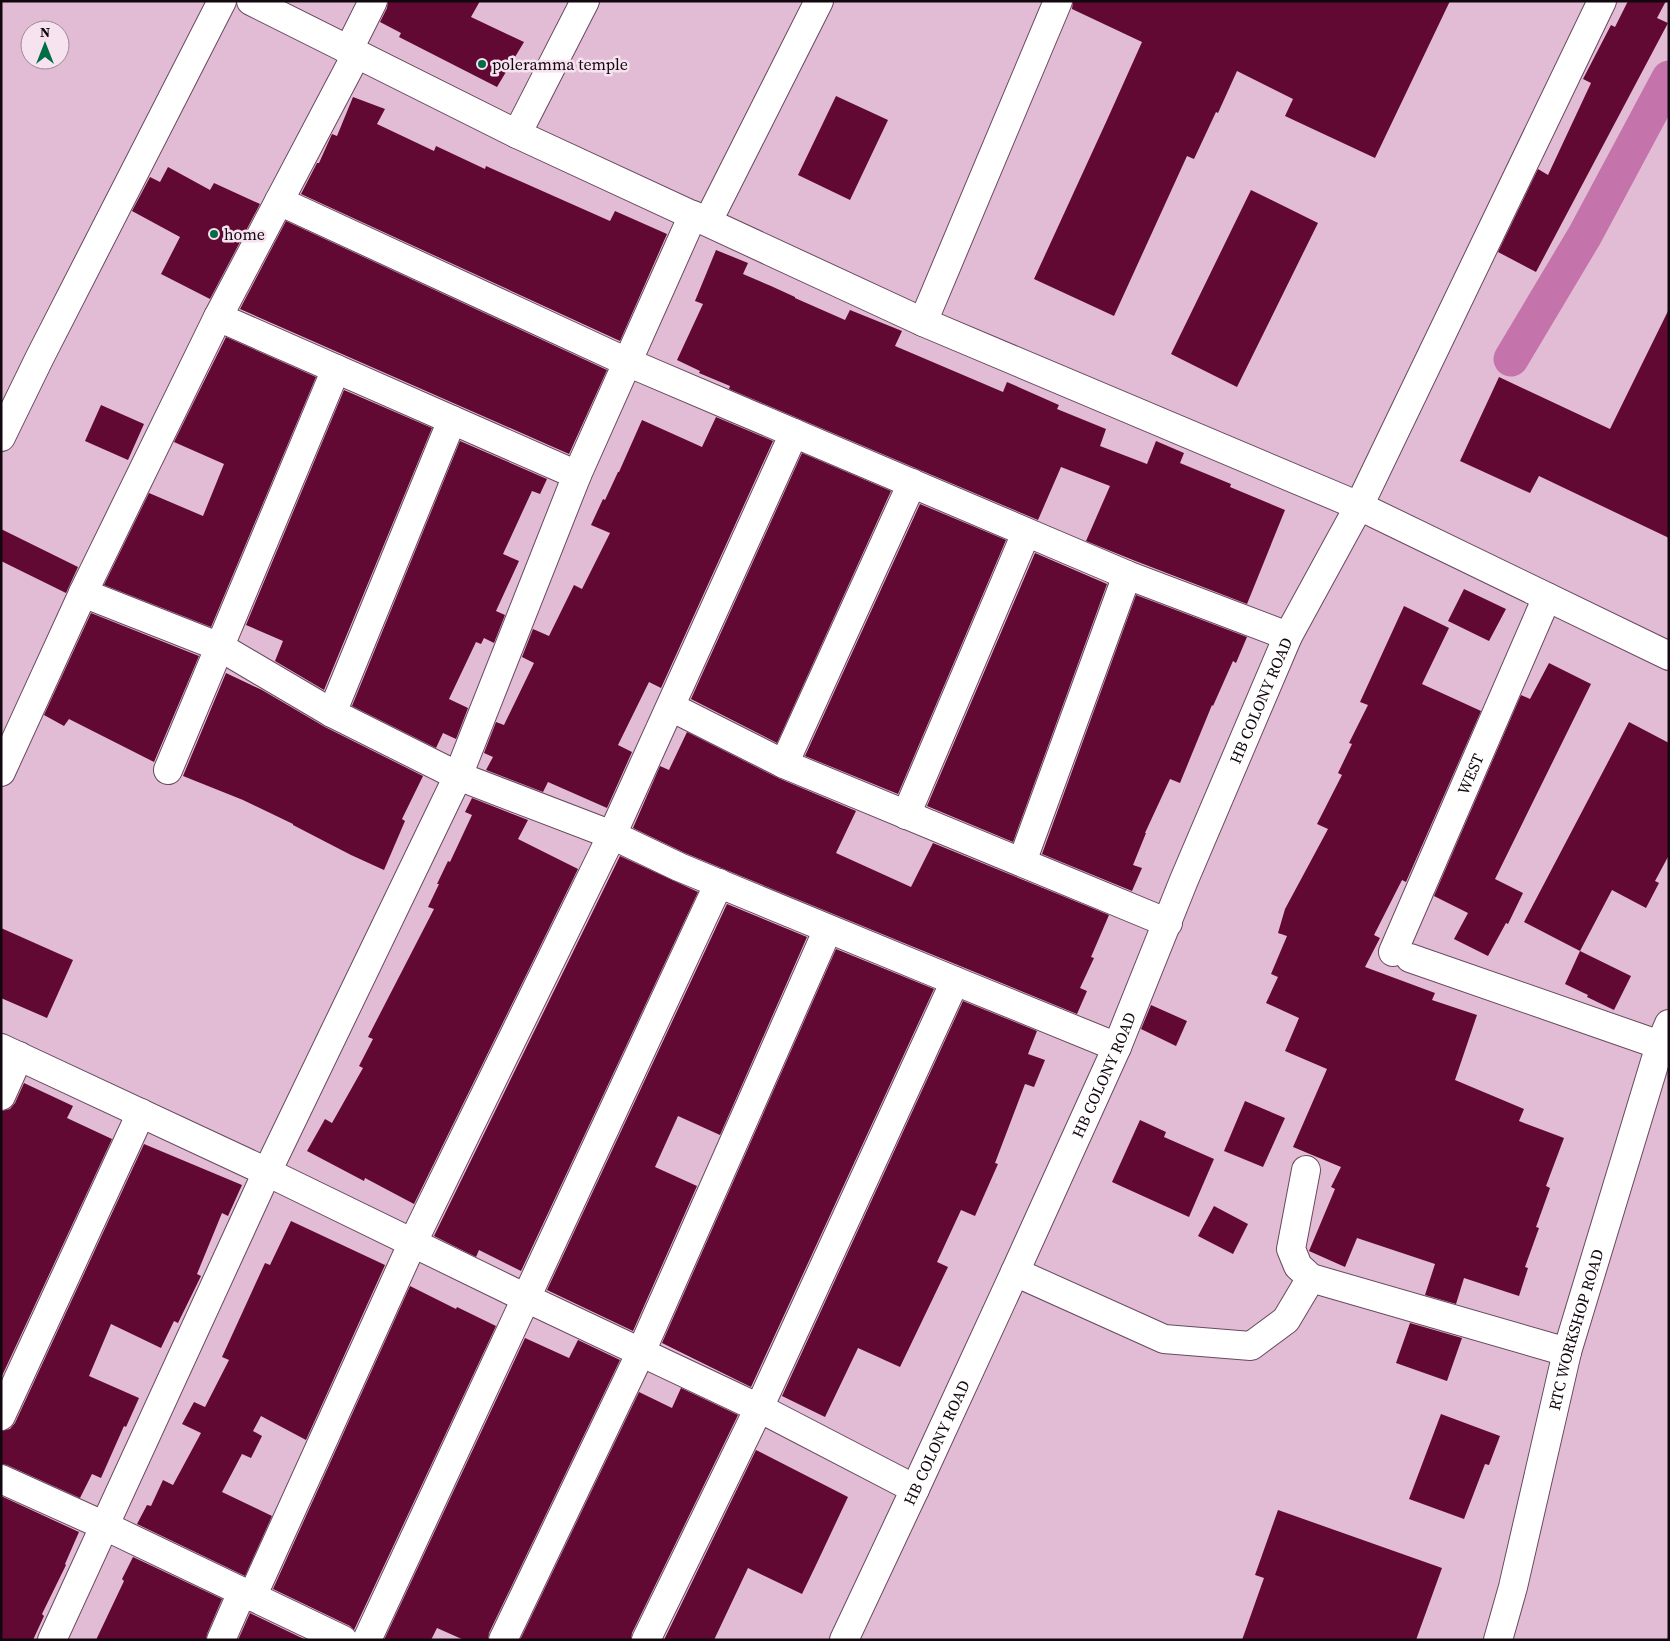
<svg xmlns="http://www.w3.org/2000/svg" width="1670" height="1641" font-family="'Source Serif 4',serif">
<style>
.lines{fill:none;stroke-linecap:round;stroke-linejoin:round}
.canal{stroke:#c474ab;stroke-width:35}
.building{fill:#610932}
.minor-casing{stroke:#68495e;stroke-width:30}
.minor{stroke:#fff;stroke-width:28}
.poi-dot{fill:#006d45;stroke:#f7e3f0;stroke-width:2}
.labels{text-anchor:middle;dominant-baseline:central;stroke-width:5;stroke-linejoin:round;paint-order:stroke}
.poi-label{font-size:16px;fill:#13070f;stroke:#f7e3f0;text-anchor:start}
.street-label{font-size:16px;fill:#13070f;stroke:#f7e3f0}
</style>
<rect width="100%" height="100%" fill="#e2bcd5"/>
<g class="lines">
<path class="canal" d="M1511,359L1585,235L1669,78"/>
</g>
<path class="building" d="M388,1H480L471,17L524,42L497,87L399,37L401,33L380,22L387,8Z
M1073,1H1450L1375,158L1285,116L1293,99L1237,71L1218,113L1216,112L1194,159L1187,156L1114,316L1034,279L1107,120L1142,42L1072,9Z
M1628,1H1666L1657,18L1668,23L1536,272L1498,252L1538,169L1548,175L1591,83L1583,79L1611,25L1615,27Z
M836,96L888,120L850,200L798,175Z
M353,97L385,109L377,124L434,151L436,146L485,169L486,166L610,221L615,211L667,234L620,341L301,194L317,163H319L332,134L337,136Z
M168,167L210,190L214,183L260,204L210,299L161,274L180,237L132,211L150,177L160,182Z
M1251,190L1318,223L1237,387L1171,354Z
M286,221L607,370L569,454L240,309Z
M716,250L748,263L743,274L771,286L795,297V298L845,320L850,310L902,331L895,346L1003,392L1007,382L1059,405L1057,409L1106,429L1100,446L1147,464L1156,441L1184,453L1180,463L1231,484L1230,487L1285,510L1247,604L1133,560L1086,541L1110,486L1061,467L1038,520L729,389L730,386L699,373L700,371L677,360L703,304L695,301Z
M1669,309V538L1539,476L1530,493L1460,461L1499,377L1610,429Z
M226,337L316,377L211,627L104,585L149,493L203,516L224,464L174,442Z
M344,390L432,428L324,690L275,661L283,641L246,625Z
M101,405L144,424L128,460L85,441Z
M716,417L773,441L661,688L649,682L618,745L632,752L607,808L548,782L543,792L486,770L493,757L484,753L496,722L504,725L534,663L522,657L533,629L549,636L574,585L582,589L610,533L591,525L603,499L605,500L618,472H619L642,420L702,447Z
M460,441L547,479L540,494L532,491L503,554L519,561L496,611L505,615L494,643L484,638L481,644L476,642L449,699L468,708L456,739L443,733L436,748L352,706Z
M802,453L891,491L777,743L691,699Z
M920,504L1006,540L898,794L805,756Z
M1,529L78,567L66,593L1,561Z
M1035,553L1107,584L1013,842L927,806Z
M1464,589L1506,609L1489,641L1448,621Z
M1136,595L1247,637L1236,663L1233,661L1213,706L1212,705L1180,783L1170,779L1145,833H1146L1133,865L1142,868L1132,891L1042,854Z
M1404,606L1449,628L1422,684L1481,711L1406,882L1402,880L1374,935L1380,938L1365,967L1435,993L1432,1000L1477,1015L1455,1080L1524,1109L1519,1121L1564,1138L1546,1186L1550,1188L1536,1227L1539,1228L1525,1267L1528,1268L1519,1296L1464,1278L1456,1304L1425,1295L1435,1264L1357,1238L1345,1267L1309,1251L1335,1189L1331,1187L1341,1167L1293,1147L1327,1069L1285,1051L1299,1018L1266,1003L1278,977L1271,974L1287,936L1278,933L1285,909L1328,829L1317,824L1342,775L1338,773L1352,744L1349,743L1368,705L1360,702Z
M91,613L199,656L154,762L69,719L64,726L44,715Z
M1549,663L1591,684L1495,879L1523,893L1508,924L1506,923L1488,956L1454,939L1468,913L1434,896L1521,695L1530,699Z
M226,673L262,690L325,727L423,776L402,819L405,821L384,870L351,855L293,825V824L243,800L183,776Z
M1629,722L1669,743V855L1655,881L1659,883L1646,908L1612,890L1580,951L1524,922Z
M687,732L778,778L856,811L836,853L911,887L933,843L1109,915L1091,957L1094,958L1080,988L1087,991L1077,1014L685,853L633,828L660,766L669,770Z
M472,798L528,820L518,839L578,869L414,1204L365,1178L364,1181L307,1151L325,1119L332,1123L363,1068L359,1066L373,1039L368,1037L434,909L428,907L439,884H437L448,861L450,862L472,815L465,812Z
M620,856L698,892L521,1271L479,1250L476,1257L434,1236Z
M727,904L807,937L720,1135L678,1116L655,1167L697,1186L633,1331L547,1290Z
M1,928L73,960L47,1018L1,998Z
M836,949L934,989L751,1387L662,1343Z
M1580,951L1631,976L1614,1010L1587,997L1588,995L1565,984Z
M963,1001L1037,1031L1028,1054L1045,1060L1034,1087L1025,1084L995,1163L998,1164L975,1216L961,1210L937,1262L948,1267L900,1367L858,1348L825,1417L782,1396Z
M1151,1005L1187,1021L1176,1046L1141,1029Z
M24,1083L73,1106L67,1118L112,1139L1,1378V1111L10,1109L15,1103Z
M1245,1101L1285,1118L1263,1167L1224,1151Z
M1140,1120L1166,1132L1164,1137L1214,1159L1189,1217L1112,1182Z
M144,1144L242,1185L228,1216L222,1213L197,1274L201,1276L178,1323L174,1321L161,1348L111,1324L89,1376L139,1398L126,1427L124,1426L101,1478L92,1474L80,1498L7,1465L1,1464V1431L10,1429L15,1423Z
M1214,1206L1248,1224L1233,1254L1198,1236Z
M291,1221L385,1265L306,1440L261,1416L253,1431L262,1436L251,1458L242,1454L222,1492L272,1516L245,1576L137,1524L147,1505L151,1506L163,1480L173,1485L201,1433L182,1424L194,1402L205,1407L229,1360L222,1357L254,1287L265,1263L270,1265Z
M410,1286L456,1309L457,1307L496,1326L354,1630L350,1626L273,1589Z
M1410,1323L1462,1338L1447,1381L1396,1363Z
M525,1338L569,1358L578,1340L620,1360L489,1633L488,1640H464L437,1628L431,1640H384Z
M681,1388L738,1415L632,1633L631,1640H520L639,1392L672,1408Z
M1441,1414L1500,1436L1489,1465L1485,1464L1464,1519L1409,1499Z
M756,1450L848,1497L816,1565L802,1594L748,1568L714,1640H664Z
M1,1496L79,1532L65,1564L66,1565L42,1614L44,1616L33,1640H1Z
M1278,1510L1442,1568L1416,1640H1242L1264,1578L1255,1575Z
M133,1557L222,1599L207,1634L206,1640H96L124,1581L122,1579Z
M250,1613L306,1640H238Z"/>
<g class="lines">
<g class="minor-casing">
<g id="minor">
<path d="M251,1L517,134L923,322L1359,506L1669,656"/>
<path d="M348,51L373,1"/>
<path d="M517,134L585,1"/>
<path d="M279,201L627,362L1127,575L1288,636"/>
<path d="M708,221L819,1"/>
<path d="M218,317L577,475"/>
<path d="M923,322L1058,1"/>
<path d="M1,437L40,357L222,1"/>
<path d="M83,593L220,647L332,713L458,776L612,835L679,867L955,981L1117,1047"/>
<path d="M671,707L784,764L1168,923"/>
<path d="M332,713L452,420"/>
<path d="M784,764L912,483"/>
<path d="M168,770L336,369"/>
<path d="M1,772L83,593L218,317L356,55"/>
<path d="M906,815L1026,533"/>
<path d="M1022,862L1127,575"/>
<path id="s1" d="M1393,952L1547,597"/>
<path d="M1410,958L1660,1045"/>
<path d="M1,1048L267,1172L526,1298L759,1408L915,1489"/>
<path d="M1,1096L19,1056"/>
<path d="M1306,1170L1291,1249L1298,1266L1311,1278L1567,1352"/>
<path d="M1015,1272L1164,1339L1251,1346L1286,1320L1311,1278"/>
<path d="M1,1416L141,1113"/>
<path d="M1,1479L105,1526L343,1640"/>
<path d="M252,1597L413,1242L612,835L794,433"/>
<path d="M52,1640L267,1172L458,776L577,475L693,215"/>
<path d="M221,1640L242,1592"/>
<path d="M367,1640L719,883"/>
<path d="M503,1640L641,1352L828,929"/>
<path d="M646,1640L759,1408L955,981"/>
<path id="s2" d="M844,1640L915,1489L1015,1272L1117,1047L1184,880L1288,636L1359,506L1602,1"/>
<path id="s3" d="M1498,1640L1513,1587L1567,1352L1660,1045L1669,1024"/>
</g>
</g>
<use href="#minor" class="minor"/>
</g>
<g class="poi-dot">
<circle cx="482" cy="64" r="5"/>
<circle cx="214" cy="234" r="5"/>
</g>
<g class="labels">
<g class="poi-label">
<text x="492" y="64">poleramma temple</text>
<text x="224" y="234">home</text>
</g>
<g class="street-label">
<text stroke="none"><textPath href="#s2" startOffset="1028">HB COLONY ROAD</textPath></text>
<text stroke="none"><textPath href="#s1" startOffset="194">WEST</textPath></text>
<text stroke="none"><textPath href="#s2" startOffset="622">HB COLONY ROAD</textPath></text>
<text stroke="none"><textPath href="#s3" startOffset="320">RTC WORKSHOP ROAD</textPath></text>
<text stroke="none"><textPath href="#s2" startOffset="218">HB COLONY ROAD</textPath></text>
</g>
</g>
<rect width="1670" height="1641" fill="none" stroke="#13070f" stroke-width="5"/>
<g transform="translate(45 45)"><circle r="24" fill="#f7e3f0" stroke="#9c8b96"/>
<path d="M0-4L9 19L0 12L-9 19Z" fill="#006d45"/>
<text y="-8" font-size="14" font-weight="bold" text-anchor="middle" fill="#13070f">N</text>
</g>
</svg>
